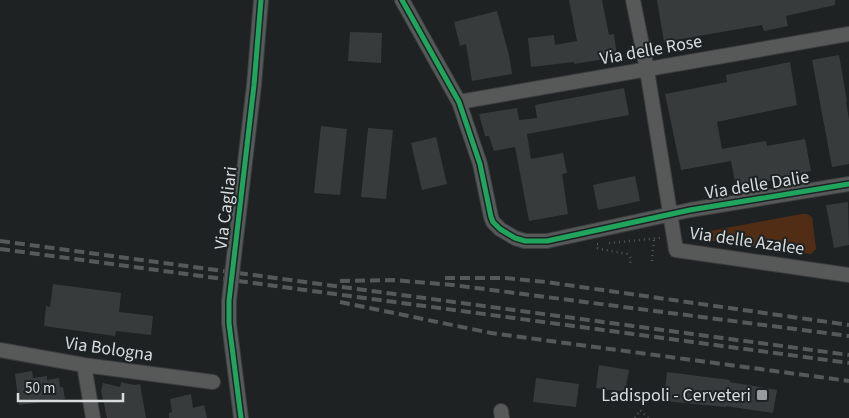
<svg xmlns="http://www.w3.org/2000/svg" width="849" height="418" font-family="'Source Sans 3',sans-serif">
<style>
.green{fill:#512d15}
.building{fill:#383b3c}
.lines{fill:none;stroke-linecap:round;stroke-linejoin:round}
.minor-casing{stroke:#3a3d3e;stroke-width:16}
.path{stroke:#545757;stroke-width:2.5;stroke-dasharray:1 4;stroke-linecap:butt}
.minor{stroke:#575959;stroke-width:14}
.rail{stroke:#555959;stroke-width:4;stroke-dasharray:10 5;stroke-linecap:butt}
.minor-bridge-casing{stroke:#3a3d3e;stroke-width:16;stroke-linecap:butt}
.minor-bridge{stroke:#575959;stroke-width:14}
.cycleway-casing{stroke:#1d2324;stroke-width:8}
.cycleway{stroke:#20a55d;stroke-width:5}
.poi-dot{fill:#979b9b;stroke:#1d2324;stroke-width:2}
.labels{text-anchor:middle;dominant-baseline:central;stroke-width:4;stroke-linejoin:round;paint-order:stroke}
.street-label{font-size:18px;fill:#d8dcdc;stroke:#1d2324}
.poi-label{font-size:18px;fill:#d8dcdc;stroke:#1d2324;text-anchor:end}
</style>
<rect width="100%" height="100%" fill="#1e2223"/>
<path class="green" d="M802,214H807L812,217L816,249L811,254L705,240L704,232Z"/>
<path class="building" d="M569,0H602L609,35L614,34L617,57L574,64V62L531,67L528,38L554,35L555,45L577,41Z
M657,0H835V5L786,16L788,26L764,31L762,25L664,42Z
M497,11L509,55L512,74L472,81L466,44L460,46L454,22Z
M350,32L382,33L381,63L348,61Z
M839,55L847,101H846L849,120V164L832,167L812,60Z
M790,62L797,105L717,122L722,149L766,141L767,146L805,139L811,171L773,178V180L736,188L731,161L681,170L665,94L727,82L726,75Z
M624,88L629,115L527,134L531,159L563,153L567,173L562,174L568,214L529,221L515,147L494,151L489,136H485L479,114L517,108L519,120L537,118L535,105Z
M321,126L347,129L340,195L314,193Z
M368,128L393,130L386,199L361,197Z
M436,137L447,184L422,190L411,143Z
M635,176L640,201L598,210L593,185Z
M848,202L849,245L834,248L826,205Z
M53,284L121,293L119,312L153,316L151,335L116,331L115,336L44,326L46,306L50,307Z
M599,365L629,370L625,392L596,388Z
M32,371L33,378L47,376V380L59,378L60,387H63L65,399L19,405L15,374Z
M667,372L730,380V382L777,390L773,413L726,406V407L664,401Z
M536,378L579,384L576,407L533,402Z
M121,382L134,385L140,384L146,418H107L101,391L103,383L120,387Z
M191,394L193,408L204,405L207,418H169V413L172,412L170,399Z"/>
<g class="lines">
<g class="minor-casing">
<path id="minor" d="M402,0L459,102L480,164L491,217L493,222L500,229L515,238L525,241H547L690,210L849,184
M633,0L647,70L676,250L849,275
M459,102L849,34
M234,256L254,85L261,0
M229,301V323L241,418
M0,350L84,365L213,382
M84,365L93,418
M501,411L502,418"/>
</g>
<path class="path" d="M609,243L660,238
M598,244H597V248L600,249L627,254L631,258L630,265
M652,261L654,239
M635,418L640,410L648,418"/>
<use href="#minor" class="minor"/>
<path class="rail" d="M0,241L849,355
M0,249L849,363
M445,278H506L546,282L849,325
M340,281L393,280L453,285L849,336
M340,302L491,333L849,381"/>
<g class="minor-bridge-casing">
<path id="minor-bridge" d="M229,301L234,256"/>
</g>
<use href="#minor-bridge" class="minor-bridge"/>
<g class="cycleway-casing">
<path id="cycleway" d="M402,0L459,102L480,164L491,217L493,222L500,229L515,238L525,241H547L690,210L849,184
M241,418L229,323V301L254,85L261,0"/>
</g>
<use href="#cycleway" class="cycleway"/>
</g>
<rect class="poi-dot" x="756" y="389" width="12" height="12" rx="2.5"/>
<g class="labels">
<g class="street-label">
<text transform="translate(651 50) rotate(-10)">Via delle Rose</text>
<text transform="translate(757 185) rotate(-9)">Via delle Dalie</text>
<text transform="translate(226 208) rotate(-83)">Via Cagliari</text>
<text transform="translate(747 241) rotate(8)">Via delle Azalee</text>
<text transform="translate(109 349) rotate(8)">Via Bologna</text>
</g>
<g class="poi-label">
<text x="751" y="395">Ladispoli - Cerveteri</text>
</g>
</g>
<path d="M18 393v8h105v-8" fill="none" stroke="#d8dcdc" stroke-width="2.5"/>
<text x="25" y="393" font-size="15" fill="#d8dcdc" stroke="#1d2324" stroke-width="4" paint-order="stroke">50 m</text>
</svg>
